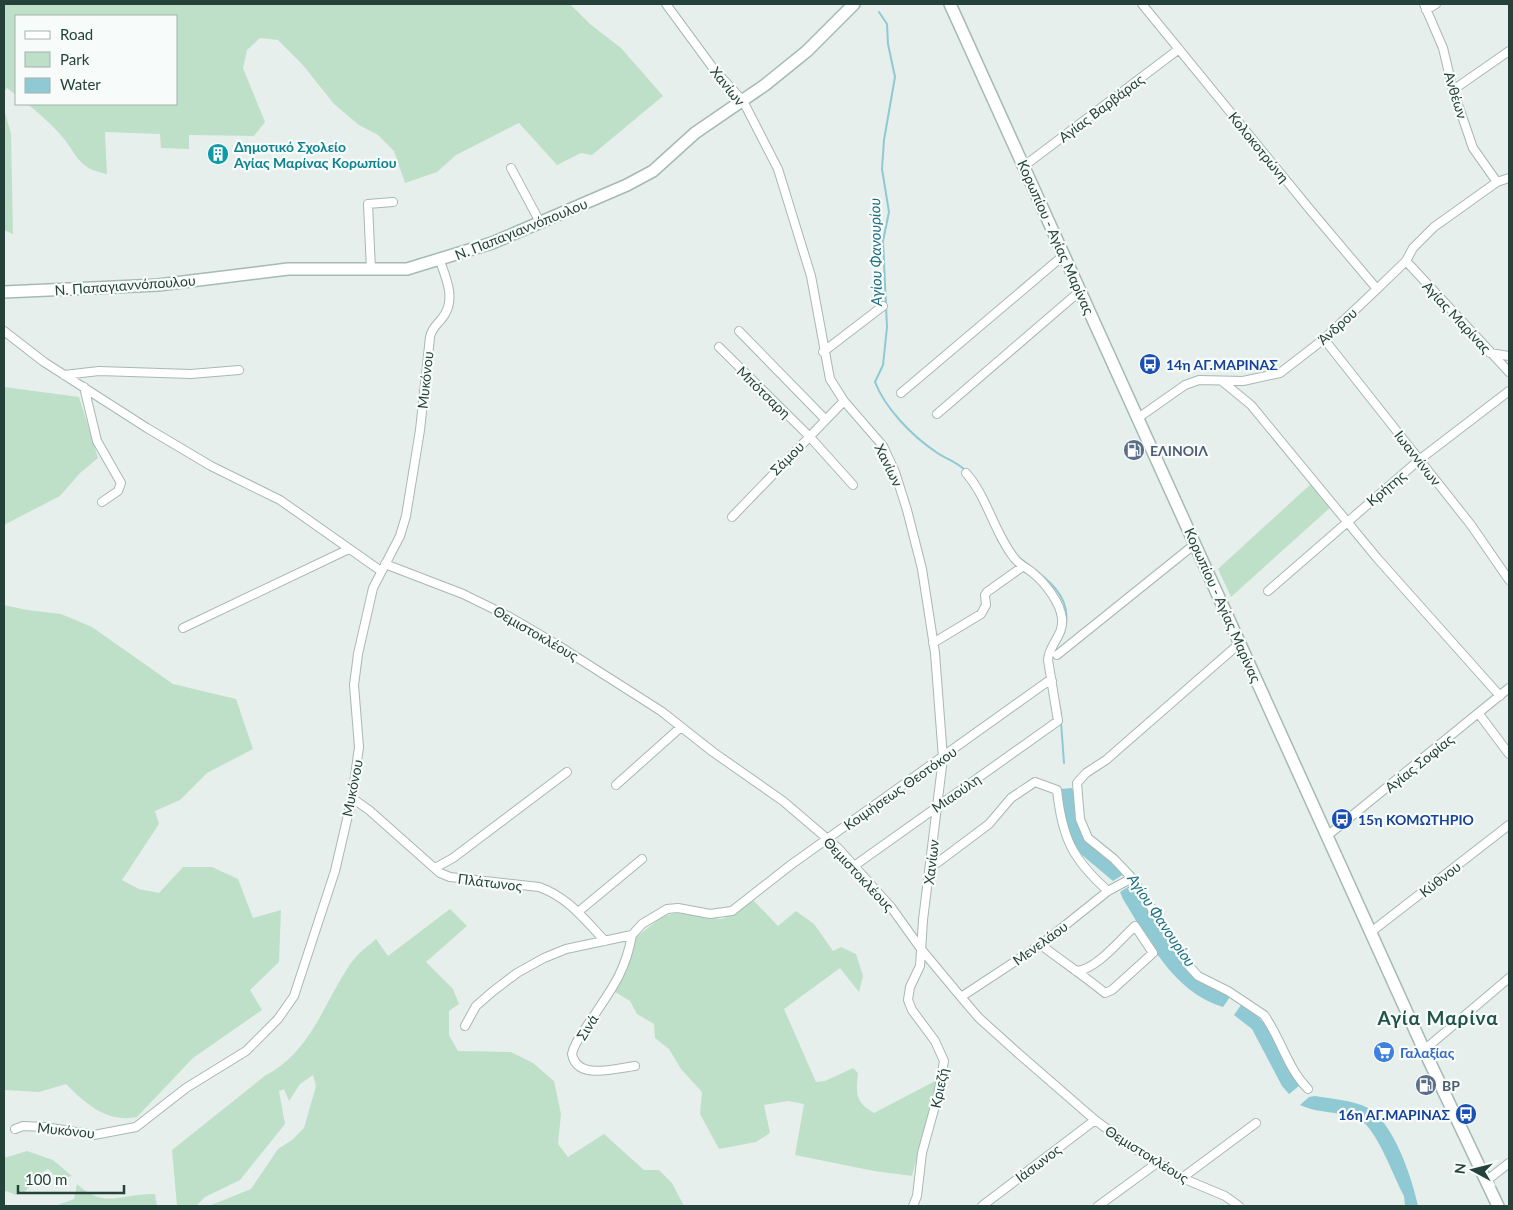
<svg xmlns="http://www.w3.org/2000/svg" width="1513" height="1210" font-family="Lato,sans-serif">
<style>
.green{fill:#bfe0c8}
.water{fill:#8ec9d4}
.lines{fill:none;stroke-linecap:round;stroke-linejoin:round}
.stream{stroke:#8ec9d4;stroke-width:2}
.street-casing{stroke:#a8b8b2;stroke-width:10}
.secondary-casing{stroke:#a4bbb3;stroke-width:14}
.street{stroke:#fff;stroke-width:8}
.secondary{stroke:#fff;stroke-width:11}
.labels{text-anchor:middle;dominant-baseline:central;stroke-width:4.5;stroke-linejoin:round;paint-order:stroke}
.street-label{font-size:14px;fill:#24423a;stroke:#f7fbf9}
.culture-label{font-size:14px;font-weight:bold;fill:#0d838f;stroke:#f7fbf9;text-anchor:start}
.transit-label{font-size:14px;font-weight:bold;fill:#164399;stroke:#f7fbf9;text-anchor:start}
.service-label{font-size:14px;font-weight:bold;fill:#4e5e75;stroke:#f7fbf9;text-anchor:start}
.shop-label{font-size:14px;font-weight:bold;fill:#366cbe;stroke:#f7fbf9;text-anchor:start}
.water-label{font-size:15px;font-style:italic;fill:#1c6f80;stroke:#f7fbf9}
.district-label{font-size:19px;font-weight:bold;letter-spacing:1px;fill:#1f5548;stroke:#f7fbf9}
</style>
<rect width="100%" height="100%" fill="#e6efeb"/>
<path class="green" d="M4,4H570L590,24L621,48L663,96L592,155L581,153L557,165L519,123L456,155L437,172L405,183L394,151L378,135L359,125L334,104L302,64L278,40L260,38L247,50L243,68L265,122L254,136L189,135V149L161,148L160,134L105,132L107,174C75,168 78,153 59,133C49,122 38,112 27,104H176V16H16V95L7,88L4,92Z
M4,109L11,134L13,234L4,230Z
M4,387L79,397L98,458L80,473L60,496L4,525Z
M1313,482L1332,506L1231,597L1218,569Z
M4,605L27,610L61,614L92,627L173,684L236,699L253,749L207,773L180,800L155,811L159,824L122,880L139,889L159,893L183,867H212L238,879L253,918L281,910L279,962L250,990L262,1010L193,1058L137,1117C107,1123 86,1104 66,1084L39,1092L4,1090Z
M753,900L778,926L796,911L814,924L833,951L841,947L856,954L863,976L859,992L840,968L784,1009L816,1082L825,1081L853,1068L858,1073C856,1094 855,1102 874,1113L937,1080L912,1176L874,1171L795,1155L804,1104L788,1101L764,1105L770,1133L756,1142L719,1149L700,1114L702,1092L681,1069L669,1049L655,1038L654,1024L637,1014L630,1001L615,992L632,955L635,938L663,916L677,913L721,919L735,914Z
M450,909L467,926L426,962L453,989L459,1004L449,1011V1035L458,1051L511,1052L533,1063L554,1081L561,1114L558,1144L568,1157L604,1134L644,1170H659L672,1183L684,1206H209L251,1189L278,1149L292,1140L304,1128L316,1086L313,1075L300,1084L289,1101L284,1089L279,1091L285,1124L240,1180L205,1197L196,1206H177L172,1150L266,1075C311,1052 324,1002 351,963C357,954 368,946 376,939L388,956Z
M27,1151L53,1160L72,1176L58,1179L48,1169L36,1176L25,1192L16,1195L6,1191L4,1192V1158Z
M77,1184C105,1210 121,1193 155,1194L157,1206H55L74,1199Z"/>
<path class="water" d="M1072,788L1091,844L1124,874L1113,881L1082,855L1066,835L1060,789Z
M1131,885L1185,966L1230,997L1223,1007C1173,992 1149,941 1123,899L1120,892Z
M1241,1005C1274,1021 1280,1056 1299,1086L1289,1094L1282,1086L1252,1029L1234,1015Z
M1315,1096C1332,1099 1353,1100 1368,1108C1394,1123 1412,1178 1418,1206H1405L1404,1196C1394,1178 1377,1129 1360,1120C1343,1111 1319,1114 1300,1105L1309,1097Z"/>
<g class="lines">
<path class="stream" d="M879,12L887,24L888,44L895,77L884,140L882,169L889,212L883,241L887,327L883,365L875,382C885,408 912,436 936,452C946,459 957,462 966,471
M1017,556C1037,572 1071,591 1066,623
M1055,683L1061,715
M1061,722L1064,763"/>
<g class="street-casing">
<path id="street" d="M666,4L713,68L743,101L778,169L811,276L830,379L844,401L883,446L895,472L907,510L922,569L935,653L943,758L923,920L920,966L910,987L908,1000L912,1010L935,1041L944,1061L938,1095L922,1153L917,1196L913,1206
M1142,4L1312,212L1377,289
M1424,4L1443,48L1453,90L1473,148L1497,182
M1426,10L1436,4
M1453,90L1509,51
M1024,166L1179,49
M511,168L541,224
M1406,261L1509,372
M371,270L368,204L393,202
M4,331L44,362L147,428L211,466L280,500L381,571
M739,331L825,419
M1324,339L1471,525L1509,580
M719,347L809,436L853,485
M823,352L883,306
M1490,353L1509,356
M64,375L99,371L191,374L239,370
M1223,382L1251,405L1377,558L1500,696
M84,387L97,441L121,483L118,491L102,502
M901,393L1064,255
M937,414L1080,291
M1138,418L1185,385L1199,380L1243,381L1280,373L1324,339L1377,289L1406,261L1413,248L1434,227L1497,182L1509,178
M732,517L844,401
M385,564L463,594L508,616L556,644L661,711L713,752L783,801L838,848L891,907L921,949L961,997L979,1018L1019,1054L1095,1120L1126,1143L1182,1178L1225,1196L1239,1206
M1268,591L1419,460L1509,391
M183,628L349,549
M933,643L981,614L986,605L985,595L987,592L1022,567
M1240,643L1106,760L1086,773L1077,783L1080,819L1088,838L1114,859L1132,878L1189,966L1198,976L1228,991L1264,1015C1281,1038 1287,1068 1308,1089
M1057,655L1195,544
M1479,714L1509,754
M616,785L681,727
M352,798L369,810L440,873L450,877L539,887C568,897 585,920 605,941
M1327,836L1509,688
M931,861L937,863L989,824L1011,798L1035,782L1057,790C1062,837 1072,859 1108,891
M854,866L1058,721L1048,660C1049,644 1064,636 1062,618C1060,602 1045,583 1033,573C1027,568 1021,566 1015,559C994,533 988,498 966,473
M435,868L453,858L567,772
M578,912L642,859
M1371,932L1509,825
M632,935C625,974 610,991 589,1023C583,1032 574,1043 572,1054C577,1081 616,1068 635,1066
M1041,945C1062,961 1084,976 1105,993L1112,990L1153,953L1135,926C1121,939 1095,971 1076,971
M961,997L1043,943L1108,891L1132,878
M465,1026L476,1006L492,992L517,973L544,958L566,949L632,935L642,924L667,909L678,908L710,914L732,911L792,864L1047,682L1052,681
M1424,1050L1509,978
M15,1129L23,1126L45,1127L94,1135L136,1127L186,1088L246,1051L278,1019L294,996L335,871L352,798L359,747L354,685L358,654L373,588L400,536L406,516L420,430L430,337C432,326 440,323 445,314C455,297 446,278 440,261
M1182,1178L1256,1123
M1486,1181L1509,1163
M982,1206L1095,1120
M1098,1206L1157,1163"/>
</g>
<g class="secondary-casing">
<path id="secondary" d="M950,4L1424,1050L1498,1206
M4,292L158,285L288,269H407L492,243L627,185L653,171L695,133L765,85L807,51L854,4"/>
</g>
<use href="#street" class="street"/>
<use href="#secondary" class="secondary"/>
</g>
<defs>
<g id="building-disc" transform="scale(1.125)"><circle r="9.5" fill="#0f9aa8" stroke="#f7fbf9"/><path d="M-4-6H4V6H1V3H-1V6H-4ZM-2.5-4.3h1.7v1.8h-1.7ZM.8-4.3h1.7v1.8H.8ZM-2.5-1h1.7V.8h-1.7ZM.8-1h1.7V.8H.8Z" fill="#fff"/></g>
<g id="bus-disc" transform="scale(1.125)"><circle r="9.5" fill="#1a4fb4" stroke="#f7fbf9"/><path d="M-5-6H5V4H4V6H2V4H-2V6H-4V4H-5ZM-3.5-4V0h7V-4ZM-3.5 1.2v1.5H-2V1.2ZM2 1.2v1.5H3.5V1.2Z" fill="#fff"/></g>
<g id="fuel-disc" transform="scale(1.125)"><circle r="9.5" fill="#5c6f8a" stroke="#f7fbf9"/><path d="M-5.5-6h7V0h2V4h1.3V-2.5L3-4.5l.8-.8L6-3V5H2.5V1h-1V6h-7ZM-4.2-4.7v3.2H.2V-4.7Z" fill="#fff"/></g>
<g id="supermarket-disc" transform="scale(1.125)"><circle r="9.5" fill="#3f7fe0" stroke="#f7fbf9"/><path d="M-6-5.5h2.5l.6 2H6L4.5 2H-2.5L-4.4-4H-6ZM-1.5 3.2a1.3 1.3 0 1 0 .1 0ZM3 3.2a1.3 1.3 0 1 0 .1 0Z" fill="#fff"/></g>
</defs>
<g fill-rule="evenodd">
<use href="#building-disc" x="218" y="154"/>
<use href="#bus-disc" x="1150" y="364"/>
<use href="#fuel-disc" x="1134" y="450"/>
<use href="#bus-disc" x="1342" y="819"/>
<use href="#supermarket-disc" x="1384" y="1052"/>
<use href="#fuel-disc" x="1426" y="1085"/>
<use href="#bus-disc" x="1466" y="1114"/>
</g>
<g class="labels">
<g class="street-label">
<text transform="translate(728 86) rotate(51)">Χανίων</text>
<text transform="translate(1456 95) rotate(73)">Ανθέων</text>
<text transform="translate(1101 108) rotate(-37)">Αγίας Βαρβάρας</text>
<text transform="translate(1259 147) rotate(51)">Κολοκοτρώνη</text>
<text transform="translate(521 229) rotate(-22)">Ν. Παπαγιαννόπουλου</text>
<text transform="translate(1056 237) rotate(66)">Κορωπίου - Αγίας Μαρίνας</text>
<text transform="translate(125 285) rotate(-4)">Ν. Παπαγιαννόπουλου</text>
<text transform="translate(1457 317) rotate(47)">Αγίας Μαρίνας</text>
<text transform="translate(1337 326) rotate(-42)">Άνδρου</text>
<text transform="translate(425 380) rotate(-84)">Μυκόνου</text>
<text transform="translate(764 392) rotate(44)">Μπότσαρη</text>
<text transform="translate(787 458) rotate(-45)">Σάμου</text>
<text transform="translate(1418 458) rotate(52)">Ιωαννίνων</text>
<text transform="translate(889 465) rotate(64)">Χανίων</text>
<text transform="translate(1386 488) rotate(-40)">Κρήτης</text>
<text transform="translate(1223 605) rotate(66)">Κορωπίου - Αγίας Μαρίνας</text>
<text transform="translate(536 633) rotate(30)">Θεμιστοκλέους</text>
<text transform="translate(1419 763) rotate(-39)">Αγίας Σοφίας</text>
<text transform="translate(352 788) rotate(-79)">Μυκόνου</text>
<text transform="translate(900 788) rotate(-35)">Κοιμήσεως Θεοτόκου</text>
<text transform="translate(956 793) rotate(-35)">Μιαούλη</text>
<text transform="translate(931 862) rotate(-83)">Χανίων</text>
<text transform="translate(859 874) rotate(47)">Θεμιστοκλέους</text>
<text transform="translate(1440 879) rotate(-38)">Κύθνου</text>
<text transform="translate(490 882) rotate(7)">Πλάτωνος</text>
<text transform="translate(1040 943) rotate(-36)">Μενελάου</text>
<text transform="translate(587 1027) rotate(-58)">Σινά</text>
<text transform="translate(939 1088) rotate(-78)">Κριεζή</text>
<text transform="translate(66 1130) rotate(6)">Μυκόνου</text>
<text transform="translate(1147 1154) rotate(32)">Θεμιστοκλέους</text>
<text transform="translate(1038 1163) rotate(-37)">Ιάσωνος</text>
</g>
<g class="culture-label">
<text x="234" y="146">Δημοτικό Σχολείο<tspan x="234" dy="16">Αγίας Μαρίνας Κορωπίου</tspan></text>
</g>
<g class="transit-label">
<text x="1166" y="364">14η ΑΓ.ΜΑΡΙΝΑΣ</text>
<text x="1358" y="819">15η ΚΟΜΩΤΗΡΙΟ</text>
<text x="1450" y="1114" text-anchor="end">16η ΑΓ.ΜΑΡΙΝΑΣ</text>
</g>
<g class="service-label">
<text x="1150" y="450">ΕΛΙΝΟΙΛ</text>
<text x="1442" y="1085">BP</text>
</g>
<g class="shop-label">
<text x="1400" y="1052">Γαλαξίας</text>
</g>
<g class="water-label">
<text transform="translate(875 252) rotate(-91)">Αγίου Φανουρίου</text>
<text transform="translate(1162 920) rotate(56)">Αγίου Φανουρίου</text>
</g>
<g class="district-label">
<text x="1438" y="1017">Αγία Μαρίνα</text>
</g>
</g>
<rect width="1513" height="1210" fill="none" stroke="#24423a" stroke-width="10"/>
<rect x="15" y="15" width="162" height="90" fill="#f7fbf9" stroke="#a3b1ad"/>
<rect x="25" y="31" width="25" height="8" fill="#ffffff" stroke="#a3b1ad"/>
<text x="60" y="40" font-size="15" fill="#24423a">Road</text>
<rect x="25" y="52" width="25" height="15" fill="#bfe0c8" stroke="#a3b1ad"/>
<text x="60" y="65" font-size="15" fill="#24423a">Park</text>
<rect x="25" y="78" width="25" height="15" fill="#8ec9d4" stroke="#a3b1ad"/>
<text x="60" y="90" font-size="15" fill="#24423a">Water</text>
<g transform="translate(1473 1170) rotate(277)" stroke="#f7fbf9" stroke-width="4" paint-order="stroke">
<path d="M0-4L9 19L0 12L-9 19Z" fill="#24423a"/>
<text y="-8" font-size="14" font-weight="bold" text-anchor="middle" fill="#24423a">N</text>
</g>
<path d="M18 1185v8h106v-8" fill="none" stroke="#24423a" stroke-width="2.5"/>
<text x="25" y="1185" font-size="15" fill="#24423a" stroke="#f7fbf9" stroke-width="4" paint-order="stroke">100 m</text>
</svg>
